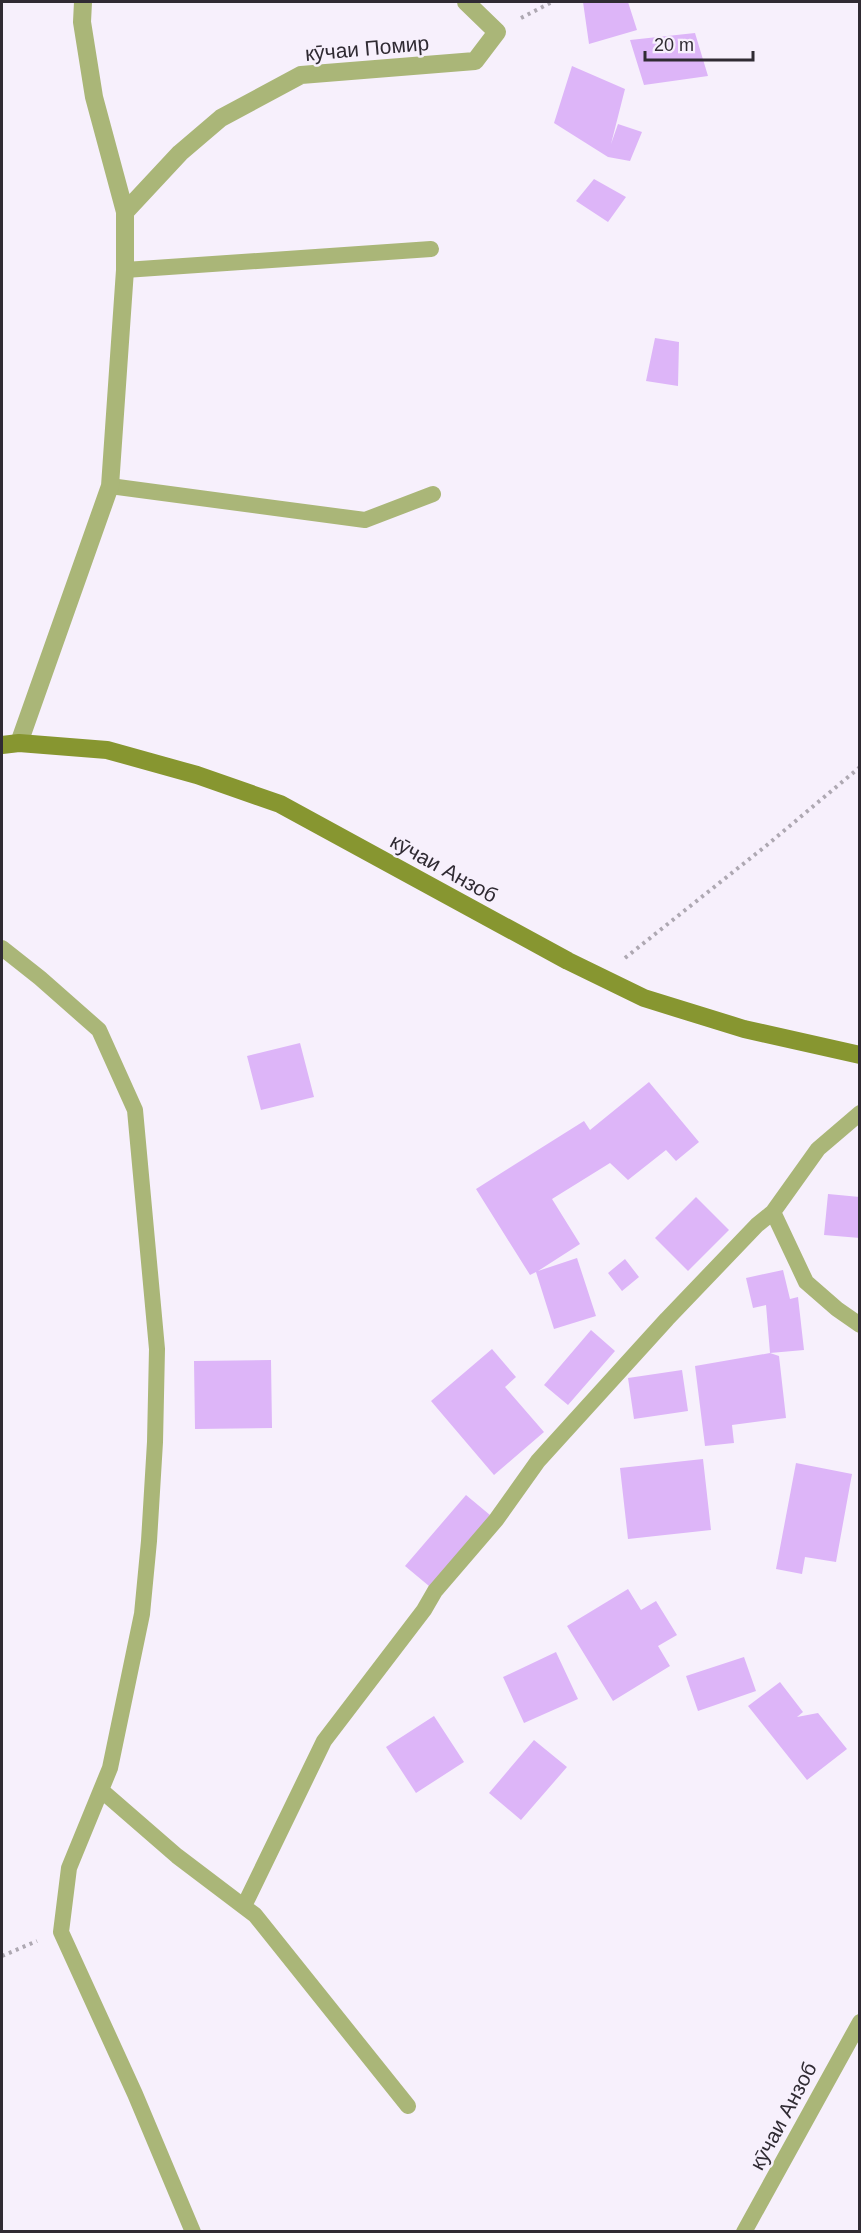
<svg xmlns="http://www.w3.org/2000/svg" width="861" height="2233" font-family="Arial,sans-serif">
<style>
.building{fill:#ddb5f8}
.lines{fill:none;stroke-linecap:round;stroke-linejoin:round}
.path{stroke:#aea8b2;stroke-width:4;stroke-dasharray:3 4.5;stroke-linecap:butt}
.lane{stroke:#aab678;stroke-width:16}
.street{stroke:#aab678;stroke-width:18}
.secondary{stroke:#879630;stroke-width:18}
.labels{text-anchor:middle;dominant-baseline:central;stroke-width:5;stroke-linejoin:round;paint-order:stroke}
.street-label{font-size:21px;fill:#302b33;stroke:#f7f0fc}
</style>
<rect width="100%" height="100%" fill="#f7f0fc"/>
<path class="building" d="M583,2H628L637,30L589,44Z
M695,33L708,76L644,85L630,40Z
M572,66L625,89L611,144L618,124L642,132L630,161L608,157L554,123Z
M594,179L626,197L608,222L576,201Z
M655,338L679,342L678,386L646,381Z
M300,1043L314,1097L261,1110L247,1056Z
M649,1082L699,1142L676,1161L666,1150L628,1180L610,1163L552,1199L580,1244L538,1271L577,1258L596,1316L554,1329L536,1272L530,1275L476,1189L584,1121L590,1130Z
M828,1194L860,1197V1238L824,1235Z
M696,1197L729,1230L688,1271L655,1238Z
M625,1259L639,1277L622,1291L608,1273Z
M783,1270L790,1299L798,1297L804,1350L770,1353L766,1305L753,1308L746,1278Z
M591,1330L615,1351L568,1405L544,1385Z
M492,1349L516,1377L505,1387L544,1432L494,1475L431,1401Z
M770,1353L779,1356L786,1418L732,1425L734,1443L705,1446L695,1366Z
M271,1360L272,1428L195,1429L194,1361Z
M682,1370L688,1411L634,1419L628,1378Z
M703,1459L711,1530L628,1539L620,1468Z
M796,1463L852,1474L836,1562L805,1557L802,1574L776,1569Z
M466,1495L496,1520L435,1591L405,1566Z
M628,1589L641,1610L656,1601L677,1635L658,1646L670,1666L613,1701L567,1626Z
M556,1652L578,1699L524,1723L503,1677Z
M744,1657L756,1691L698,1711L686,1676Z
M780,1682L803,1712L797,1717L818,1713L847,1749L807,1780L748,1706Z
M434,1716L464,1762L416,1793L386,1747Z
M534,1740L567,1767L521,1820L489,1793Z"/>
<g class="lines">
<path class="path" d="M521,18L552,2
M625,958L767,845L860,767
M2,1956L37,1941"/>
<path class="lane" d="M125,270L431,249
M110,486L365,520L433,494
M2,948L40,978L99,1030L135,1110L157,1349L155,1442L149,1541L142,1614L110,1768L69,1868L61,1932L135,2094L193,2232
M860,1113L818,1149L773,1212L806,1282L837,1309L860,1325
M101,1790L177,1856L255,1915L408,2106
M244,1906L324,1741L424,1610L435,1591L496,1520L538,1461L667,1319L757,1225L773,1212
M744,2232L860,2022"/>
<path class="street" d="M125,212L180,153L221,118L301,75L475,61L497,32L466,2
M19,743L110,486L125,270V212L94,97L82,22L83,2"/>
<path class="secondary" d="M2,745L19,743L107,750L197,775L280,804L568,961L644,998L744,1029L860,1055"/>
</g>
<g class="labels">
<g class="street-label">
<text transform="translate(367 48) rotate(-5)">кӯчаи Помир</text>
<text transform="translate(444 868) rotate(29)">кӯчаи Анзоб</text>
<text transform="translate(783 2116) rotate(-62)">кӯчаи Анзоб</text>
</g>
</g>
<rect width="861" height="2233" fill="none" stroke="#302b33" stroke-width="6"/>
<path d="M645 51v9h108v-9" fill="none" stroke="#302b33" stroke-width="3"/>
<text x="654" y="51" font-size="18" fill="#302b33" stroke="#f7f0fc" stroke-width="4.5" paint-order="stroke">20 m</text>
</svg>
